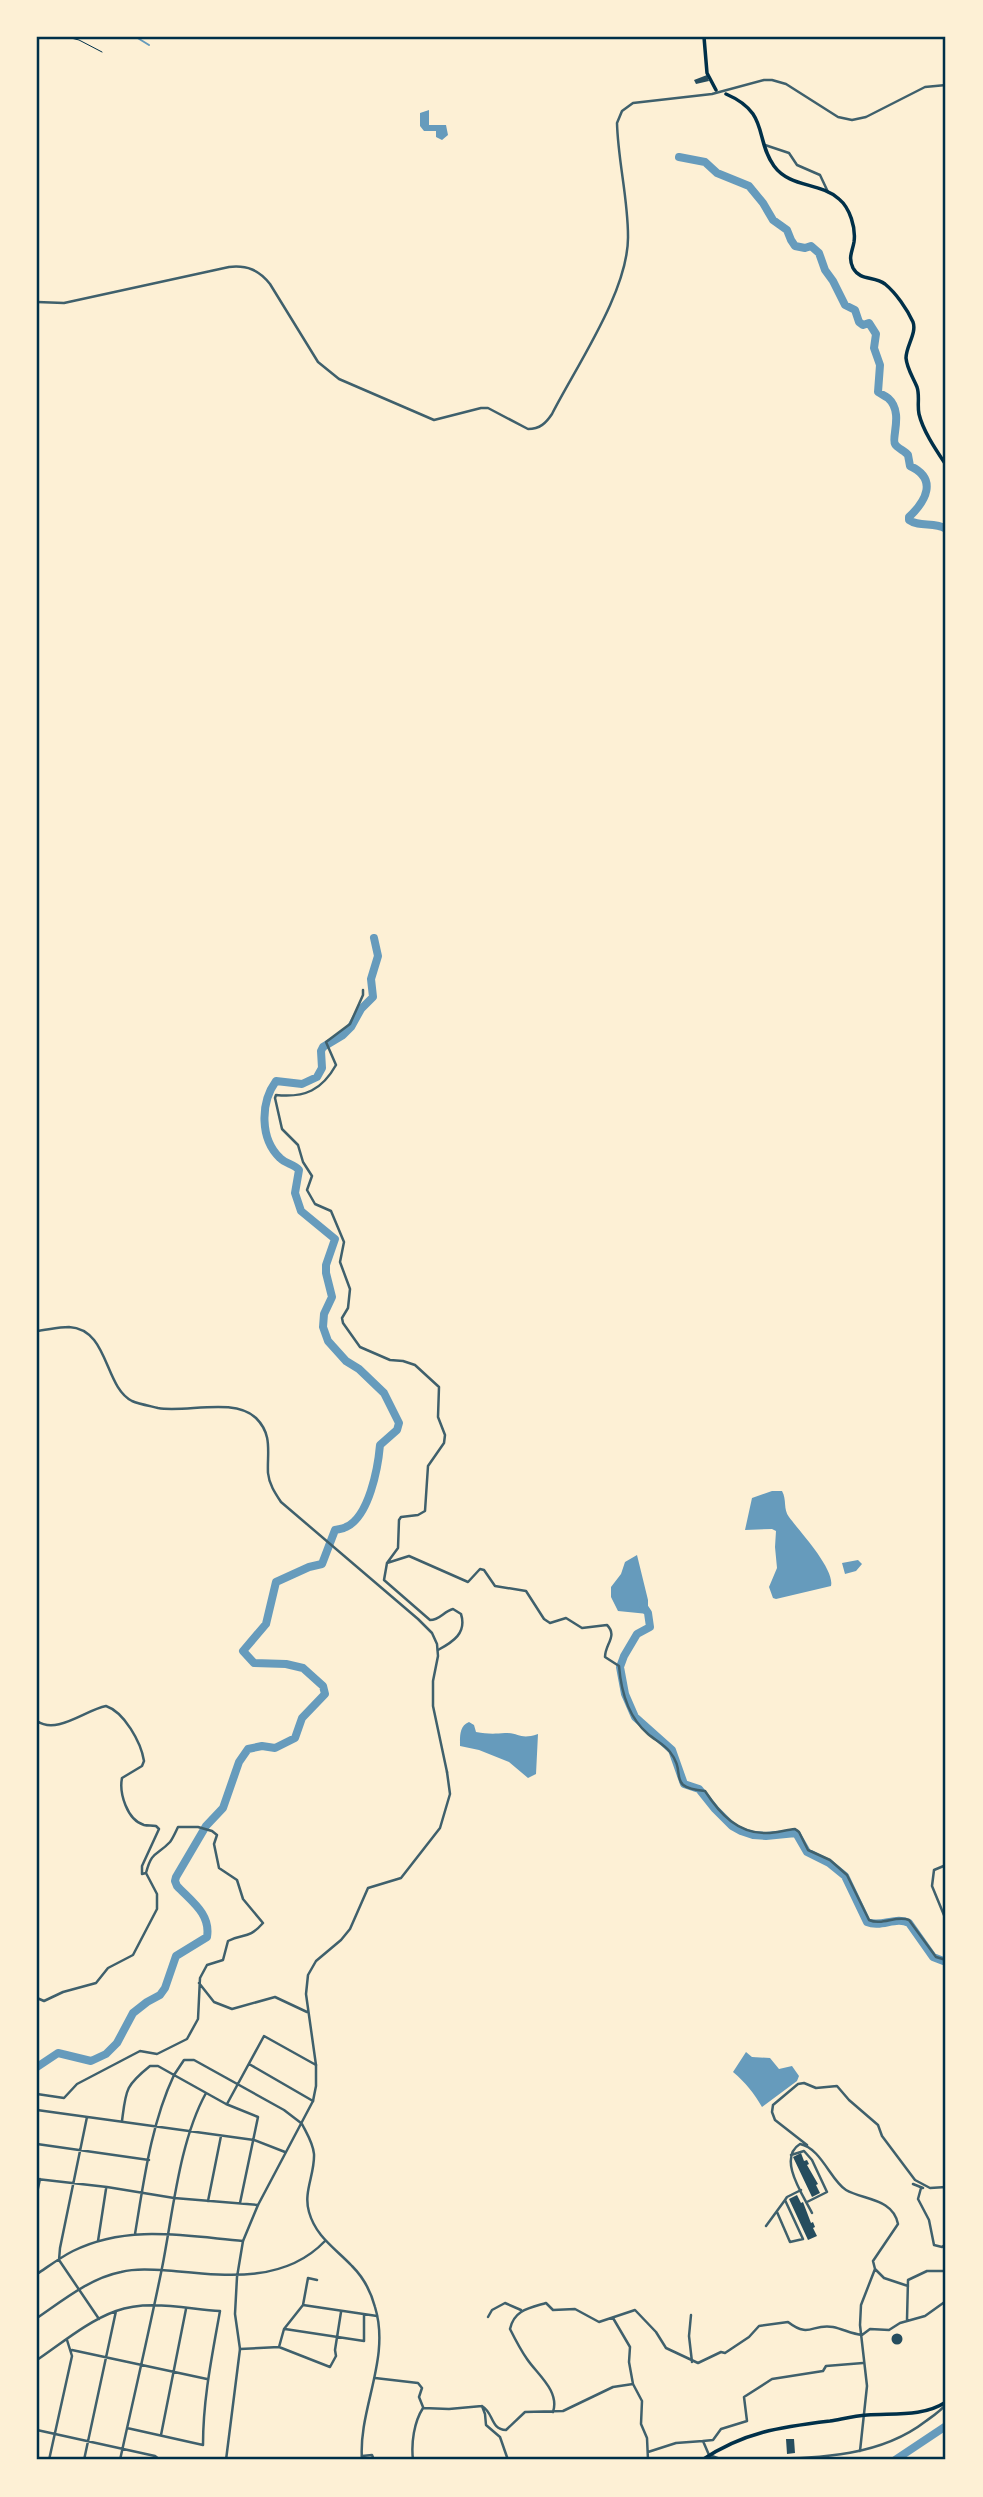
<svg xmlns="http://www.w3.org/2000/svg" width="983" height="2497" font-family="Jost,sans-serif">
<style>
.water{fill:#669bbc}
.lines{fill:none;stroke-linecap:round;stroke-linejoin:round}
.stream{stroke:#669bbc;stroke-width:2}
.river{stroke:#669bbc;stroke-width:8}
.building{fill:#264d5e}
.path{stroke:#003049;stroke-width:1}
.minor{stroke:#3f606c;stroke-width:2.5}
.tertiary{stroke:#3f606c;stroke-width:2.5}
.trunk{stroke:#003049;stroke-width:3.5}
.neatline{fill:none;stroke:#003049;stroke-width:2.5}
</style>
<rect width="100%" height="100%" fill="#fdf0d5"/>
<path class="water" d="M429,110V125H446L448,135L442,140L436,137V131H424L420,126V113Z
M772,1491H782C787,1500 783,1509 789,1517C800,1532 835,1569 831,1586L776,1599L773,1598L769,1587L777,1568L775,1547L776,1531L772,1529L745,1530L752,1498Z
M637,1555L648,1600V1614L618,1611L611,1597V1587L621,1574L625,1562Z
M858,1560L862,1564L856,1571L845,1574L842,1563Z
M469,1722L474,1725L476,1732C487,1734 494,1734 505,1733C520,1733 520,1740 538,1734L536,1774L528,1778L509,1762L479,1750L460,1746C460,1737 459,1726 469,1722Z
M746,2052L752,2057L770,2058L779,2069L792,2066L799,2076L797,2081L762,2107C754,2093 746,2083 733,2072Z"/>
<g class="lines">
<path class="stream" d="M136,37L149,45"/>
<path class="river" d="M679,157L705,162L717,173L749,186L763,203L773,220L787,230L791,240L795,246L805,248L811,246L819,253L825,270L833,281L845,305L855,310L859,322L863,325L869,323L876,334L874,348L880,365L878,392C881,394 885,396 888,398C904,412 891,438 895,444C897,448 905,451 908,455L910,466C938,479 926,501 909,517V520C920,528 934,521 946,529
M644,1607L648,1613L650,1627L637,1634L624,1656L620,1667L625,1694L635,1717L672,1750L684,1784L699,1789L715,1809L732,1826L741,1831L753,1835L766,1836L796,1833L807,1852L829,1863L845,1876L867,1922C881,1928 896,1916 909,1923L933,1957L946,1962
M37,2067L58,2053L91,2061L106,2054L117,2043L133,2013L147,2002L160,1995L165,1988L176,1956L207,1937C211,1914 191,1901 177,1886L175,1881L176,1877L206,1826L223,1808L239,1762L248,1749L262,1746L275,1748L295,1738L302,1718L325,1694L323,1686L303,1668L286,1664L254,1663L243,1651L266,1624L276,1582L309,1567L322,1564L335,1530C339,1529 343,1529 346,1527C369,1517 378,1468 380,1445L397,1430L399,1423L384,1393L359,1369L346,1361L328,1341L323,1327L324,1314L332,1297L326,1273V1265L335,1239L301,1211L295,1193L299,1170C294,1164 286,1164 280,1158C260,1139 260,1103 276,1081L302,1084L317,1077L322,1068L321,1051L323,1047L343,1035L351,1027L361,1009L373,997L371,979L378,956L374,938
M895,2460L946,2426"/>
</g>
<path class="building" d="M707,75L709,81L696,84L694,80Z
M801,2153L804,2161L807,2160L809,2164L807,2165L818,2184L816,2185L820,2193L812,2197L793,2157Z
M797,2195L801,2203L803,2202L811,2223L813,2222L815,2227L813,2228L817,2236L808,2240L789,2199Z
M891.5 2339a5.5 5.5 0 1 1 11 0a5.5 5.5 0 1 1-11 0Z
M786,2439H794L795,2453L787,2454Z"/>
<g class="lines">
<path class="path" d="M67,37L79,40L102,52"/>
<path class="minor" d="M765,145L789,153L797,165L820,175L828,192
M363,990V995L350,1024L326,1042L336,1065C322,1090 305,1098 276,1095L275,1098L282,1129L298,1145L303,1162L312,1176L307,1190L315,1204L331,1211L344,1242L340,1262L350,1289L348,1308L342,1318L343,1323L360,1347L390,1360L403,1361L415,1365L439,1387L438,1417L445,1435L444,1443L428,1466L425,1511L418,1515L401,1517L399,1520L398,1548L387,1563L384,1580L430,1620C440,1620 444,1611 453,1609L461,1614C467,1633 453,1642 438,1650
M387,1563L409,1556L468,1582L480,1569L484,1570L495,1586L526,1591L544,1619L550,1623L566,1618L582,1628L607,1625C618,1636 605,1644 605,1657L619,1666C621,1691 628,1717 648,1734C655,1740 665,1745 670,1752C688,1774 665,1787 705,1791C720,1814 738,1834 767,1833C776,1833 785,1830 795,1829L799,1832L808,1850L830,1860L847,1875L869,1920C882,1926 896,1915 909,1920L936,1957L946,1960
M37,1721C57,1735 85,1710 106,1706C124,1712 141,1742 144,1761L142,1766L122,1778C119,1793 127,1820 144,1825C148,1826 152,1825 156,1826L159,1829L142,1866V1874
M946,1865L934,1870L932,1886L946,1920
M199,1983L214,2002L232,2009L275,1997L307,2012
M37,1998L44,2001L63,1992L96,1983L108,1968L133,1955L157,1909V1894L146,1873
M249,2064L313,2101
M316,2065L306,1994L308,1975L316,1961L341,1940L350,1929L368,1888L401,1878L440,1828L450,1794L447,1772
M37,2094L64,2098L77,2084L140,2051L157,2054L187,2039L198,2019L200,1978L207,1965L223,1960L228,1941C244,1933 248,1940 263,1923L243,1899L237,1880L219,1868L214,1844L217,1835L212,1831L198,1827H178C176,1831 173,1838 170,1842C157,1856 152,1850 146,1873L142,1874
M227,2104L264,2036L316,2065
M37,2110L254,2140L285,2152
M87,2117L60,2248L59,2260L99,2319
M122,2121C126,2090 125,2086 150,2066H158L174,2075L184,2060H194L284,2110L301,2123
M37,2144L149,2160
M807,2145L775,2120L772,2112L773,2105L798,2084L804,2083L816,2088L837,2086L849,2100L878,2125L882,2136L915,2180L930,2188L946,2187
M791,2155L804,2151L812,2160L827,2192L807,2202
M37,2179L107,2187L174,2198L258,2205
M913,2184L923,2188
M921,2188L918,2199L929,2220L934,2245L942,2247L946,2244
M37,2193L40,2179
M208,2201L221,2136
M777,2212L790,2242L803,2239L785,2200L787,2197L801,2190
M812,2213C803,2195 777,2158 800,2144C821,2148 831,2181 846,2190C863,2200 893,2198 898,2224L873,2261L875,2269L861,2305L860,2325L867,2386L860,2451
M766,2226L785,2200
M135,2234C144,2180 151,2124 174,2075L226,2104L258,2117L240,2203
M98,2241L106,2189
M875,2269L884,2278L908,2286
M37,2274C49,2266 61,2257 73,2251C127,2224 186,2236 243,2241
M303,2305L308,2278L317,2280
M691,2315L689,2336L692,2362
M488,2317L492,2310L505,2303L521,2310
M613,2318L630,2347L629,2362L633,2384L642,2401L641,2424L647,2438L648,2460
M907,2320L908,2280L927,2271H946
M285,2329L364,2341V2315
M279,2347L330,2367L336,2356L335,2350L341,2312
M240,2349L279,2347L284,2329L303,2305L377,2316
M72,2350L207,2379
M37,2360C62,2343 88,2321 116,2311C148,2299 187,2309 220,2311C212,2356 203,2399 203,2445L127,2428
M375,2378L418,2383L422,2388L419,2397L423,2407
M482,2406L485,2414L486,2425L500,2437L508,2460
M553,2412C560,2391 537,2374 527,2359C520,2349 515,2339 510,2329C514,2310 529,2308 546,2303L553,2310L575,2309L599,2322L635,2310L656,2332L666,2348L698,2363L721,2352L725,2353L749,2337L759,2326L788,2322C810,2339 812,2323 833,2327C843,2329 852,2334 862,2335L870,2329L889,2330L900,2323L925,2316L946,2301
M37,2430L155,2456L160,2460
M161,2435L186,2309
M703,2441L713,2440L721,2429L747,2421L744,2397L772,2379L823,2371L826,2366L863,2363
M648,2452L676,2443L703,2441L709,2455L723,2460
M362,2456L372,2455L374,2460
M49,2460L72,2356L67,2340
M84,2460L116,2311
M120,2460C134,2396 149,2332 162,2268C173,2213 179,2142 206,2093
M413,2460C411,2443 414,2422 423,2408L449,2409L482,2406C494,2413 490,2429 506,2430L525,2412L563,2411L613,2387L633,2384
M734,2460C799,2457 872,2463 926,2421C933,2416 942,2410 946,2404"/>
<path class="tertiary" d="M37,302L64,303L229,267C247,265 259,270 270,284L318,362L339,379L434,420L481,408H488L528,429C540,429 546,423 552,414C577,365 629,290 628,236C628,198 618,161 617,123L622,111L633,103L712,94L764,80H772L786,84L838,117L852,120L866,117L925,87L946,85
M37,1331C47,1330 58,1327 69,1327C109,1329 104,1387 132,1401C139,1404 150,1406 158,1408C186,1413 234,1397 256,1418C273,1435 267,1452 268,1473C269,1484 275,1493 281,1502L418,1619L432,1633L437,1644L438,1656L433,1681V1706L447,1772
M302,2124C307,2134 313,2143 314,2154C315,2174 303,2192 309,2212C316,2237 335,2248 352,2266C363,2277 371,2292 375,2307C391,2359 358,2409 362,2460
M37,2318C62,2301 90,2278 121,2272C138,2268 157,2270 174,2271C227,2276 285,2283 325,2241
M226,2460L240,2349L235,2314L237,2277L243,2241L258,2205L313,2101L316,2086V2065"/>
<path class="trunk" d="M704,37L707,73L716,90
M726,94C770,113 754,138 774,166C790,188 820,182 839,199C850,208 856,228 854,242C852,253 848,257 853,268C860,281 874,276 885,284C896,293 907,309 913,322C917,333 906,346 906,358C907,369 913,377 917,387C920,396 917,405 919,414C923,431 936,450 946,465
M702,2460C744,2432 780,2427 830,2421C842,2419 854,2416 867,2415C894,2413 923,2417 946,2402"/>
</g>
<rect width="983" height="2497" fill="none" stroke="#fdf0d5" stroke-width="77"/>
<rect x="38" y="38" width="906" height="2420" class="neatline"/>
</svg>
